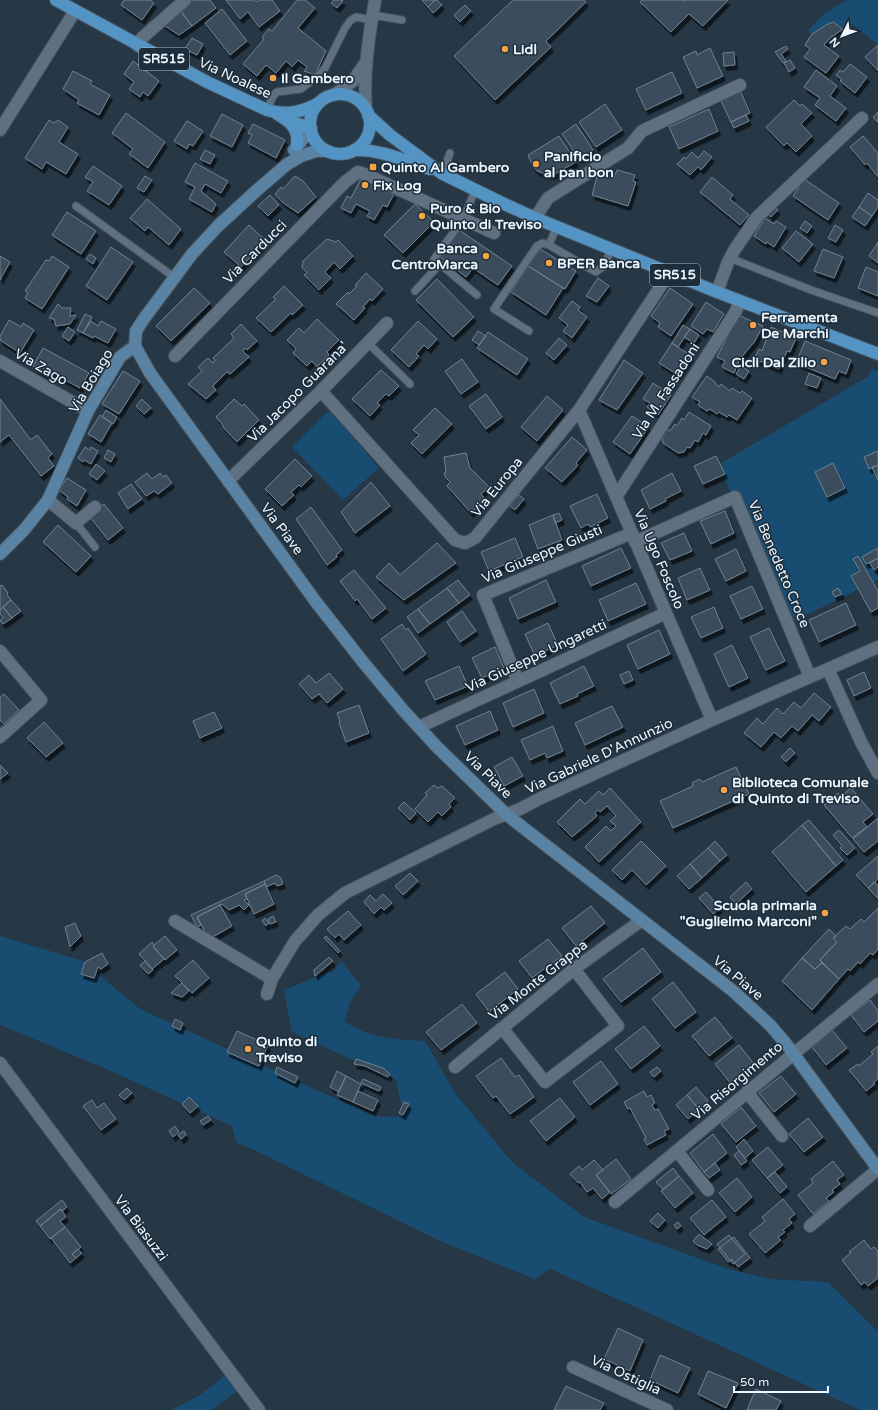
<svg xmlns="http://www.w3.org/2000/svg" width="878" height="1410" font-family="'Varela Round',sans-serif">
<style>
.green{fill:#194c71}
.building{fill:#3b4d5c;stroke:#6f8292;filter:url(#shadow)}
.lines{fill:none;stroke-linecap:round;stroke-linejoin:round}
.lane-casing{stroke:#44525d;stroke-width:9}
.street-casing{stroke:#44525d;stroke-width:14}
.secondary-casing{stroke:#44525d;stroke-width:14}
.primary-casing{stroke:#44525d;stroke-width:14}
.lane{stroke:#5f7181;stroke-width:7}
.street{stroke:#5f7181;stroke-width:12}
.secondary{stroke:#5982a3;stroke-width:12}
.primary{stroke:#5494c5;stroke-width:12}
.poi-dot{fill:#f6a247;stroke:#1c2d3b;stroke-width:1.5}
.labels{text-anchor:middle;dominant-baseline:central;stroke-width:3;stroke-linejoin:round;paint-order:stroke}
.shield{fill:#1c2d3b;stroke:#aebac3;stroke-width:1}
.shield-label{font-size:13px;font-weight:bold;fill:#edf6fd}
.poi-label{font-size:14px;font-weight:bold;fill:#edf6fd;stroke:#1c2d3b;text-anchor:start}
.street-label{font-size:14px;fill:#edf6fd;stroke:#1c2d3b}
</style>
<defs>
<filter id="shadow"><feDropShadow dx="2.5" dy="4.5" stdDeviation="0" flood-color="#0009"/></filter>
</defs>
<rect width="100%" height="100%" fill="#263745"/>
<path class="green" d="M846,0H878V45L851,23L816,37L807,31L824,14Z
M872,369L878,371V580L792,622L718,465L867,377Z
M327,412H331L379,468L343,500L292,447Z
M0,936L83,961L88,974L94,971L140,1009L374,1116L404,1117L396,1080L292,1032L284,990L328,972H333L341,961L361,985L350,1003L345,1021C369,1039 396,1039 425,1041L455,1093L512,1162L584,1217L728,1269L770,1279L828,1282L878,1332V1410H860L660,1318L550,1269L535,1279L440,1241L254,1150L236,1142L232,1126L104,1068L0,1025Z
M225,1375L237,1391L211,1410H171L200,1395Z"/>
<path class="building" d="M124,0H150L154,3L142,20L121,5Z
M193,0H210L216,8L192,26L180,10Z
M226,0H254L256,2L259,0H272L280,11L259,27L248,12L240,19Z
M297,0H305L315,8L298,28L326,51L315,75L304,71L307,67L298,60L292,67L286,61L276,73L266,65L257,76L243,64L264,39L262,37L269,29L272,31Z
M334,0H342L343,1L337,8L331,3Z
M422,0H435L428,7Z
M435,0H437L442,5L433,13L428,7Z
M513,0H584L586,2L546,41L551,47L495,100L454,56Z
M642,0H682L683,1L685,0H728L703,26L689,14L671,32L640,2Z
M465,5L471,11L460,22L454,15Z
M222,9L247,41L230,55L205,23Z
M180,10L192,26L179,35L162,24Z
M833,22L843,29L830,38L824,45L839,56L826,73L804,57L810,49L805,45L812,34L826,25Z
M192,38L203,44L197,55L185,49Z
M878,45V71L865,57Z
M786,46L788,49L781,54L786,61L783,63L775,52Z
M710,48L723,76L697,88L683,57L696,51L697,55Z
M734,52L735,65L724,66L723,53Z
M790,60L795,68L789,72L784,63Z
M133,61L159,81L148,96L143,92L140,97L129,89L134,82L124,74Z
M850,64L867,77L855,93L840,81L842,80L836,75L840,70L843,72Z
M816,70L837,86L830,96L846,108L836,121L815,105L820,98L804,87Z
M73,71L92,81L90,84L110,95L99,115L77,103L79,100L63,89Z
M672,72L682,93L646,110L636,89Z
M740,90L750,113L731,122L720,99Z
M794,100L800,106L802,104L812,113L801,124L812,136L796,152L787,143L784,146L766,127Z
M605,104L622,130L596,147L579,122Z
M709,109L718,131L679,149L669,127Z
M878,112V123L873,117Z
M126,113L165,142L148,168L129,154L133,149L112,133Z
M222,114L243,125L232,147L210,136Z
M746,115L749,121L734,128L731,122Z
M49,120L54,123L58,120L68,127L59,142L78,154L66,174L46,162L42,169L25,158Z
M187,121L203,131L193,146L189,144L187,149L174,141Z
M253,124L285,140L276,158L248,143L252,135L248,133Z
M576,124L593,150L579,159L562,134Z
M559,136L576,162L553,175L545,174L537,171L533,167L528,155Z
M863,136L878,153V177L867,163L865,165L850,147Z
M205,150L215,155L210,164L200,159Z
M704,151L712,157L701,170L698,167L690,175L677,164L684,157L686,159L692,152L698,158Z
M195,163L228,181L221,193L205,184L201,191L216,204L212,212L189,199L195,187L185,182Z
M93,166L122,186L109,205L87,191L93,182L85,177Z
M617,170L635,175L633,181L636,182L628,206L592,195L598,173L614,178Z
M145,176L152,180L144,192L137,188Z
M295,176L303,181L316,197L298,213L282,202L275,194L281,187L283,189Z
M362,177L394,194L387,207L383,205L374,220L367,216L370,211L356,204L351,213L341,208L347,196L351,198Z
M712,177L733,195L730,199L749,215L740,225L700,192Z
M804,179L839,203L828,220L793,196Z
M868,193L878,200V207L872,216L859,207Z
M270,195L279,205L268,216L258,206Z
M147,199L181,229L169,245L148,227L145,231L130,218Z
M770,202L778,210L771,217L768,214Z
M415,204L434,222L403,253L384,235Z
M859,207L872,216L865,226L852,217Z
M67,212L96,231L81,254L52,235Z
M765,218L774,224L776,221L786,227L774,247L767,242L766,244L754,236Z
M805,221L812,226L807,233L800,228Z
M249,225L266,241L241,267L224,252Z
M835,225L843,230L836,242L828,238Z
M459,230L512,266L498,285L473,268L466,277L439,256Z
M796,231L813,244L799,262L782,248Z
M327,239L336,242L338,240L353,256L340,269L334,262L325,272L331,278L319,290L304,275L307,273L302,267L303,261Z
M878,242V263L869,256Z
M111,247L133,262L107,300L86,286Z
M540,249L576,271L565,289L528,266Z
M823,249L843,257L834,278L814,271Z
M90,254L96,258L93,264L86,259Z
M0,256L10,262L0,280Z
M52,256L69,267L42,309L25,298L28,293L25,291L46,260L49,261Z
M528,266L563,288L546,315L511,292Z
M866,267L878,272V296L858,288Z
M366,273L383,289L372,301L370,299L363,307L365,308L354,320L336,304L348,292L349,294L357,286L355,285Z
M598,278L609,286L597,302L586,296Z
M437,279L474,317L453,337L416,300Z
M284,286L303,305L292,315L291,313L271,332L256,318L276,299L273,297Z
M194,288L210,303L171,341L156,326Z
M670,288L693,304L671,336L658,327L660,323L651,316Z
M572,301L580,307L578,310L587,317L572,338L563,331L568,325L559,318Z
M706,302L724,314L713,332L707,329L703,334L691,326Z
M58,304L62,308H71L70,316L76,315L70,324L56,326L54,319L49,318Z
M85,314L92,317L83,333L77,330Z
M738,315L763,326L755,341L740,359L734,373L722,367L725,361L717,357Z
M317,319L339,340L327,352L329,355L317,367L312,361L307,366L293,353L296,349L287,340L299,328L304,333Z
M9,320L21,327L23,323L34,330L20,353L0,340V336Z
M91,321L98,326L101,321L116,329L108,343L94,336L93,338L83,333Z
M418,321L437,339L428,349L424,345L416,354L419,356L409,367L391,350Z
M241,324L257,341L247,350L245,348L243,351L249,357L230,374L227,372L213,386L216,390L206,399L188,384L202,371L198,367L208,358L213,363L215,360L213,358L234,338L231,334Z
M683,325L690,329L678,347L672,343Z
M68,327L75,332L69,341L62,336Z
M771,327L796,338L790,352L787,351L779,369L754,359L759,349L762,351Z
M690,329L699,335L694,343L684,337Z
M478,331L486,336L479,345L472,340Z
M488,332L528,359L517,375L477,348Z
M559,338L567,345L554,360L546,353Z
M805,341L851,360L846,374L839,371L835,379L796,363Z
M672,343L691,356L678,375L659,363Z
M43,348L89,373L80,388L49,371L47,375L33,366Z
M462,359L478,382L461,394L445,371Z
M624,360L643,373L617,410L599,400Z
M741,366L749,371L744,379L736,374Z
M381,370L399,386L389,396L386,394L377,403L380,405L370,416L352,399Z
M123,371L140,381L119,414L102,404Z
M809,373L821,378L817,388L805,384Z
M707,376L715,382V383L719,387L721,384L730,391L732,388L740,393L742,391L752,398L737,420L729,415L727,417L719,412L717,414L710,409L707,411L698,405L700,402L692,397Z
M653,383L671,395L658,415L647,407L650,403L643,399Z
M486,394L502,417L486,429L469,406Z
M547,396L563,410L537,441L521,427Z
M0,399L30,439H32L37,435L52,454L48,458L54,466L41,476L9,435L0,442Z
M142,399L151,408L144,414L136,406Z
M234,399L242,406L244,404L259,420L237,442L224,428L222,424L216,417Z
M435,408L452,424L422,454L411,443L419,435L413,430Z
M106,410L117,417L113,424L102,417Z
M689,412L711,426L706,435L703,433L698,442L695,440L690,448L687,447L684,452L678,453L663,443L662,436L667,429L670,431L675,424L677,426L682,418L684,420Z
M100,415L112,423L101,442L88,434Z
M632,416L649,427L630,454L613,442Z
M572,437L587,450L576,463L578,465L562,482L545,468Z
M85,447L90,450L91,447L98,451L91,464L84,460L83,462L78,458Z
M108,450L115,454L111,462L104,458Z
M878,451V465L869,469L864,457Z
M466,453L470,468L489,487L481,494L486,500L471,513L447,486L450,482L446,478L444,473L446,472L444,457Z
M716,456L725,474L703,484L694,466Z
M295,459L312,476L301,487L299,485L291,492L294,495L282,506L265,489Z
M833,463L845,488L827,497L815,472Z
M96,464L105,471L97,480L89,474Z
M878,465V480L872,467Z
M147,473L152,479L160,473L163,477L166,475L172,483L158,494L154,491L146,496L135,482Z
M672,473L681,491L665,499L666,501L650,509L641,490Z
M67,478L86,490L77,506L67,499L68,497L59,490Z
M371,482L390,506L355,533L341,512Z
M131,484L142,499L128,509L118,493Z
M597,494L608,518L590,527L588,524L581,528L570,506Z
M519,495L524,499L515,510L509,505Z
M104,504L123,528L108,540L89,516Z
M311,507L342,550L336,555L337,557L327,565L296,519Z
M725,511L734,533L711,544L700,521Z
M559,513L562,520L555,523L553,515Z
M553,515L562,540L538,549L529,525Z
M58,525L91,556L76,572L43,542Z
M684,533L692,551L670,560L661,543Z
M515,538L523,557L489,571L481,552Z
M437,543L456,563L404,600L376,577L389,563L400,575Z
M621,548L631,568L591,586L582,566Z
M878,548V558L866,564L862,557Z
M736,549L746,571L726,581L715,559Z
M858,556L878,591V608L871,612L851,576L860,571L853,559Z
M878,558V567L874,570L870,563Z
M700,568L710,590L687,600L678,578Z
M354,570L386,608L372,619L357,599L355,601L340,581Z
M458,580L470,595L459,603L447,588Z
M546,580L556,602L518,619L509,598Z
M636,583L646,604L608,621L599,600Z
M2,585L8,593L7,594L11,600L0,610V586Z
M752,586L763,609L741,619L730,596Z
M447,588L459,603L430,624L418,609Z
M838,588L842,594L835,597L832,592Z
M11,600L21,611L12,618L3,607Z
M846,603L856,625L819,642L809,620Z
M3,607L12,618L3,624L0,621L3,617L0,614V610Z
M714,607L723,628L701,638L691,617Z
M418,609L430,624L418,633L407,617Z
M462,611L476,631L460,642L447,622Z
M548,623L558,645L535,656L525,634Z
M402,624L406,630L408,628L426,654L403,671L381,639Z
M769,628L785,661L766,670L750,637Z
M659,630L670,654L638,669L627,645Z
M732,645L748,678L729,687L714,654Z
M495,647L504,668L482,678L472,658Z
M459,666L468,686L435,700L425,681Z
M584,666L594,686L577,694L578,696L560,704L550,683Z
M629,671L633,680L624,684L620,675Z
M864,672L871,688L854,696L847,680Z
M329,673L343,689L327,703L319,694L312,699L299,684L309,675L316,683Z
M534,689L544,713L513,727L503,703Z
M814,693L831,707L819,721L812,715L798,731L792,726L781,738L774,732L761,747L744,733L757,718L763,724L777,708L783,714L794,702L801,708Z
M4,694L19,710L4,724L0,720V697Z
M359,705L369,733L346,742L339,723L340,722L337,713Z
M612,706L623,727L585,745L575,723Z
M490,711L498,730L465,745L456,726Z
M214,712L222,728L200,738L193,721Z
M44,722L63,743L46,757L27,738Z
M553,726L563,751L547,758L545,753L530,760L521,740Z
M790,748L795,753L786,762L781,757Z
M512,757L523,776L504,786L494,767Z
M0,765L8,773L0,779Z
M736,767L749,794L673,828L660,801L693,786L692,783L700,779L702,782Z
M434,785L438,788L442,786L455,798L449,804L451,807L442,816L438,812L428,822L415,809L427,795L425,793Z
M610,788L641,822L599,862L585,847L606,826L611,831L616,826L610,821L616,816L607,806L600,812L598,810L595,813L597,816L572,837L557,822L580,799L585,804L599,791L603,795Z
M851,788L873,814L863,822L867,827L852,838L824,805L838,793L841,796Z
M404,802L416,813L410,820L398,808Z
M878,818V841L864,852L853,839Z
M809,820L843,860L836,866L802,825Z
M802,825L836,866L806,892L772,852Z
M839,830L855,848L847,855L840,848L842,846L833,835Z
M641,841L666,866L646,885L632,870L622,880L612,870Z
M715,841L727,855L720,861L708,848Z
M708,848L720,861L702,878L690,864Z
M878,856V879L868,888L856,875Z
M690,864L702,878L689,889L677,876Z
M410,873L418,881L403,895L395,886Z
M276,875L281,878L283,884L277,886L275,883L266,887L264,881Z
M264,881L265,884L245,894L247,899L244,900L249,905L244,910L239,905L229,910L222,904L220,905L197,917L201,925L197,927L191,915Z
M746,882L752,889L736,904L730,897Z
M875,882L878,886V899L868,888Z
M265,884L274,904L254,914L245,894Z
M706,892L720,908L713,914L699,898Z
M383,894L392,903L384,910L381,907L374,914L364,902L370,895L376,901Z
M220,905L232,926L209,939L197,917Z
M591,906L605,923L576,946L562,928Z
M878,908V949L873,955L870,953L860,964L858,962L850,971L848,969L839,979L820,960L837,942L833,938L846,926L850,929L861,919L864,922Z
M348,911L361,925L344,940L339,934L335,938L327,929Z
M273,916L276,922L270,924L268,919Z
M265,918L269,923L266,926L262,921Z
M75,923L81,936L70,947L65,927Z
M829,929L836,936L833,938L837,942L820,960L822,963L815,969L802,958Z
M165,936L177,950L165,960L153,946Z
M326,936L340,951L338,953L324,938Z
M548,939L562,956L532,978L519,961Z
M152,942L154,945L153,946L164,959L152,969L139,954Z
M643,948L661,972L621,1002L603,979Z
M102,953L108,964L101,969L98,967L94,978L81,974L85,962Z
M329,957L333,961L315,976L314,970Z
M802,958L815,969L822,963L839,979L812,1010L782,981Z
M193,960L209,978L192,993L175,976Z
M145,961L153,970L148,974L140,965Z
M505,972L518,989L489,1012L476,994Z
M673,982L696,1012L675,1028L652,999Z
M182,983L189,991L182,997L171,993Z
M870,1000L878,1011V1021L864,1032L851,1015Z
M462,1004L477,1023L441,1050L426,1032Z
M715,1017L732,1038L709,1056L692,1036Z
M175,1019L183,1023L180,1030L172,1026Z
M644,1026L660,1046L631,1069L615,1049Z
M832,1030L847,1048L826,1065L812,1047Z
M237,1031L268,1045L259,1066L227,1052Z
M739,1045L754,1064L730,1083L715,1064Z
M878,1046V1079L873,1083L875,1084L866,1091L849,1070L858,1064L859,1066L873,1054L871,1052Z
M501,1058L515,1077L519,1075L534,1097L510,1114L496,1096L493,1098L476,1076Z
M356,1059L383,1068L390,1074L388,1077L365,1066L354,1064Z
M601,1061L618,1084L590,1105L573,1082Z
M277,1067L298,1077L295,1083L275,1073Z
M657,1067L661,1071L654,1077L650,1072Z
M337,1071L346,1076L339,1092L330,1087Z
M346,1076L361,1084L353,1102L337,1095Z
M781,1076L796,1094L774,1112L759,1093Z
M363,1079L381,1087L379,1091L361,1083Z
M696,1087L708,1101L699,1109L687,1095Z
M127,1088L132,1093L124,1100L119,1095Z
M358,1091L378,1100L373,1111L353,1102Z
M644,1091L647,1097L651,1095L655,1103L652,1105L655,1110L658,1109L669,1129L664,1131L666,1135L647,1145L644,1139L646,1138L630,1108L628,1109L624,1102Z
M687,1095L699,1109L688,1119L676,1105Z
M189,1097L198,1106L190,1113L182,1104Z
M560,1098L575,1117L546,1141L530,1121Z
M92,1100L97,1108L104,1103L116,1119L101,1130L83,1106Z
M404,1102L409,1104L403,1115L399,1113Z
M741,1107L756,1126L736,1142L721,1124Z
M208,1116L211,1120L203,1125L200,1121Z
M808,1118L823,1137L804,1152L789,1134Z
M175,1126L179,1132L173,1137L169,1131Z
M184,1131L186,1135L181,1139L178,1135Z
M713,1134L727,1153L704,1172L690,1153Z
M744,1139L753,1151L745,1158L736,1147Z
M768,1147L783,1165L767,1178L752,1160Z
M739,1151L747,1161L741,1165L734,1155Z
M616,1159L631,1179L611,1194L596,1175Z
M594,1160L603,1170L596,1175L610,1192L602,1199L593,1188L587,1192L580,1182L578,1183L570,1174L579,1166L582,1170Z
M833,1161L844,1175L837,1180L840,1184L832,1190L834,1192L826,1198L829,1201L813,1214L798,1195L813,1183L811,1179Z
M715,1163L720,1170L709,1178L704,1172Z
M673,1168L679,1176L663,1190L656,1182Z
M775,1172L787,1187L780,1193L767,1178Z
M679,1176L693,1193L675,1208L661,1191Z
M737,1178L752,1197L735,1212L719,1193Z
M783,1199L795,1214L789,1219L792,1223L783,1230L785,1232L778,1237L781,1240L765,1253L749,1234L765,1221L762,1217Z
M62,1200L67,1207L62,1211L61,1209L40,1226L36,1221Z
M712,1200L726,1217L704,1235L690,1218Z
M61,1209L66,1217L60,1221L65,1227L50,1239L40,1226Z
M658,1213L665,1220L658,1228L650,1221Z
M678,1222L681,1226L677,1229L674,1225Z
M65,1227L81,1247L72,1254L76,1258L70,1263L51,1238Z
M699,1234L712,1244L707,1249L697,1245L693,1241Z
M729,1235L745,1254L733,1264L717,1244Z
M734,1237L750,1258L738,1267L732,1259L728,1262L718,1249Z
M864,1240L871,1249L874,1247L878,1251V1278L868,1286L865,1282L861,1285L842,1260L851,1253L849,1252Z
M78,1249L82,1253L76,1258L72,1254Z
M618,1328L643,1340L630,1371L604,1359Z
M660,1355L690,1368L678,1393L650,1380Z
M708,1371L738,1383L726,1408L698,1394Z
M566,1386L604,1403L600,1410H554Z
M756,1389L781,1401L776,1410H747Z"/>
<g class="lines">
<g class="lane-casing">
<path id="lane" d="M373,15L402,20
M267,110L273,96L277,92L301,89L320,74L325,68L345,28L350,21L356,17L372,20
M443,173L450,153
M475,190L464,218L434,259L477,295
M76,206L174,277
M557,226L549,245L596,272L605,265L611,248
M730,258L811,290L878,313
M415,291L440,264
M529,331L494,309L537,246L543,243L549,245
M368,343L410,384
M76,523L95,547"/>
</g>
<g class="street-casing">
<path id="street" d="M138,46L142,38L185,0
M334,95L353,81L366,62
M366,110C363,73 369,36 375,0
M0,130L75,11
M535,218L548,198L628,148L642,131L740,85
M717,292L728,262L735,249L757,217L862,118
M175,356L345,182L358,172L367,175L494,233
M0,361L88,411
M321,391L455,540L465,543L475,538L579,410L670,272
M579,410L712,720
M228,481L321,391L387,323
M616,497L736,311L740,301
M48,500L76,523L95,507
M635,542L735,497L810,677
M0,651L41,700L0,737
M828,669L861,742L878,773
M518,681L483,595L632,533
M419,727L666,613
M175,921L272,979
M267,994L272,979L295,941L318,915L345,893L494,819L520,809L541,798L712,720L878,647
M502,1028L545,1082L618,1026L574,969
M0,1063L259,1410
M455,1067L574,969L642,920
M747,1092L782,1136
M677,1151L708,1190
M615,1202L878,984
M810,1226L878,1169
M573,1367L667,1410"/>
</g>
<g class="secondary-casing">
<path id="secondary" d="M294,150L311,129
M328,151H316L301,156L286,165L256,191L218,226L192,254L143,320L136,331L135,346L150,373L316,602L363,662L403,710L437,747L507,815L733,991L770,1025L787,1045L878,1169
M0,554L24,530L48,500L88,411L120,357L135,346"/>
</g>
<g class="primary-casing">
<path id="primary" d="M56,0L207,82L267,110C286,116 302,112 319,103
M310 124a30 30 0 1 1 60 0a30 30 0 1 1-60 0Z
M276,113L288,121L311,128
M368,115L390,135L441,173L500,202L535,218L717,292L878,354
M288,121C296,128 298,135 297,145
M354,150C381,149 405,161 430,169"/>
</g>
<use href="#lane" class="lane"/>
<use href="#street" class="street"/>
<use href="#secondary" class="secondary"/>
<use href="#primary" class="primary"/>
</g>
<g class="poi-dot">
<circle cx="505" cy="49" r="4"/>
<circle cx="273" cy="78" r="4"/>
<circle cx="536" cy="164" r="4"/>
<rect x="369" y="163" width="8" height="8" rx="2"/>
<circle cx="365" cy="185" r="4"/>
<circle cx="422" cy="216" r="4"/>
<circle cx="486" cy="256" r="4"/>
<circle cx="549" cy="263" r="4"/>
<circle cx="753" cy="325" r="4"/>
<circle cx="824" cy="362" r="4"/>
<circle cx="724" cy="790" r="4"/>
<circle cx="825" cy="913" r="4"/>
<circle cx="248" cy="1049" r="4"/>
</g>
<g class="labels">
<g class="shield">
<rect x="139" y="48" width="50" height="22" rx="3"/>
<rect x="650" y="264" width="50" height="22" rx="3"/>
</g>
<g class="shield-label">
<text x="164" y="59">SR515</text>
<text x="675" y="275">SR515</text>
</g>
<g class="poi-label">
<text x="513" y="49">Lidl</text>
<text x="281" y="78">Il Gambero</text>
<text x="544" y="156">Panificio<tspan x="544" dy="16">al pan bon</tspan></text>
<text x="381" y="167">Quinto Al Gambero</text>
<text x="373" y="185">Fix Log</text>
<text x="430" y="208">Puro &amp; Bio<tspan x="430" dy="16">Quinto di Treviso</tspan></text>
<text x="478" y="248" text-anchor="end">Banca<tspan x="478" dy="16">CentroMarca</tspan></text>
<text x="557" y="263">BPER Banca</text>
<text x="761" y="317">Ferramenta<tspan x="761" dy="16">De Marchi</tspan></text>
<text x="816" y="362" text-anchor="end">Cicli Dal Zilio</text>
<text x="732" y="782">Biblioteca Comunale<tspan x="732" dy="16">di Quinto di Treviso</tspan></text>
<text x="817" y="905" text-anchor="end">Scuola primaria<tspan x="817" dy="16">"Guglielmo Marconi"</tspan></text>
<text x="256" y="1041">Quinto di<tspan x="256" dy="16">Treviso</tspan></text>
</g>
<g class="street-label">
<text transform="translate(235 78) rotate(25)">Via Noalese</text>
<text transform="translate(255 252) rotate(-45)">Via Carducci</text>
<text transform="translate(41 367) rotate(30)">Via Zago</text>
<text transform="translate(91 381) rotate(-59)">Via Boiago</text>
<text transform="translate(666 391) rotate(-57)">Via M. Fassadoni</text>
<text transform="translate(298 392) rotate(-45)">Via Jacopo Guarana'</text>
<text transform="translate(497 487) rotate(-51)">Via Europa</text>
<text transform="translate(282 529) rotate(53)">Via Piave</text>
<text transform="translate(542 554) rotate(-23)">Via Giuseppe Giusti</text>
<text transform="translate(659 559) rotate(67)">Via Ugo Foscolo</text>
<text transform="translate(779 564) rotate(67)">Via Benedetto Croce</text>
<text transform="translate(536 656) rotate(-25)">Via Giuseppe Ungaretti</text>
<text transform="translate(599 756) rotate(-25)">Via Gabriele D'Annunzio</text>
<text transform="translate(488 775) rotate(44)">Via Piave</text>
<text transform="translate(738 978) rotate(40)">Via Piave</text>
<text transform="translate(538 980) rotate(-38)">Via Monte Grappa</text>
<text transform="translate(737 1081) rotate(-40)">Via Risorgimento</text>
<text transform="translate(141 1228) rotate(53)">Via Biasuzzi</text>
<text transform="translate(626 1375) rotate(25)">Via Ostiglia</text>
</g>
</g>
<g transform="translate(842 36) rotate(228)" stroke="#1c2d3b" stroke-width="3" paint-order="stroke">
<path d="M0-3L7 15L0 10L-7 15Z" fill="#edf6fd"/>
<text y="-6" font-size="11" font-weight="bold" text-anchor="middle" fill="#edf6fd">N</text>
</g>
<path d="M734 1386v6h94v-6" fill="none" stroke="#edf6fd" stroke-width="2"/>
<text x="740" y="1386" font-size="12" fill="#edf6fd" stroke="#1c2d3b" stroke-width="3" paint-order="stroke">50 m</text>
</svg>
